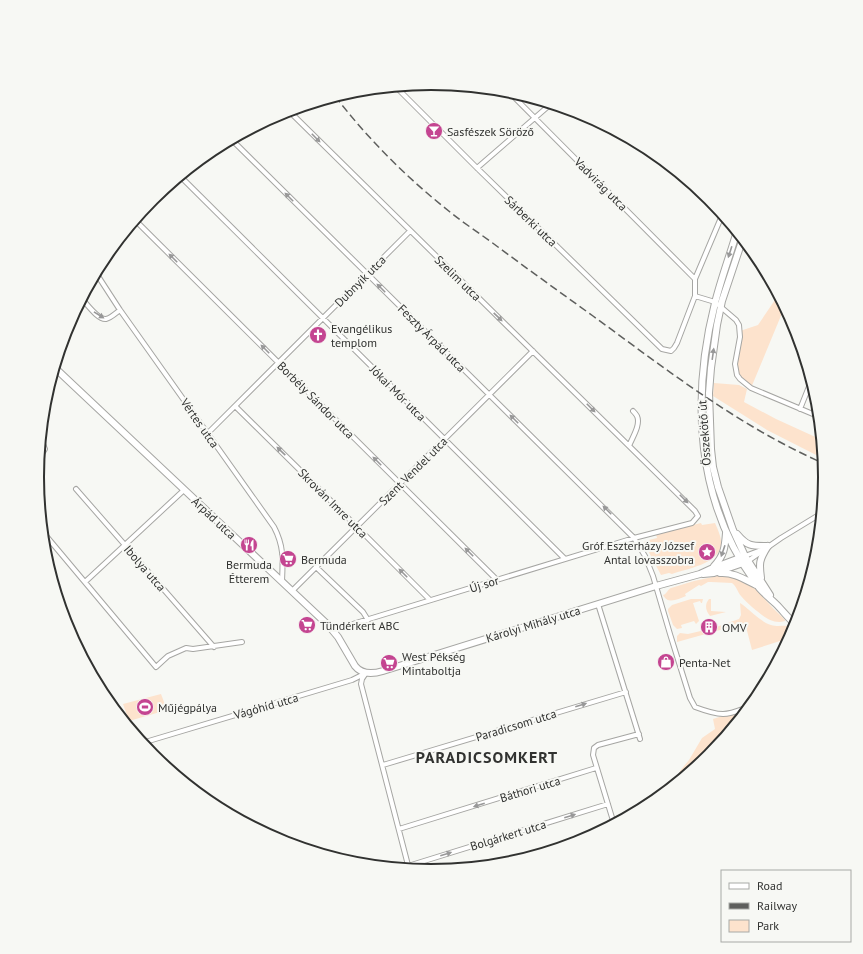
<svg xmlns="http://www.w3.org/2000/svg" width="863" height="954" font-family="'PT Sans',sans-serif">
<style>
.green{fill:#fde3cd}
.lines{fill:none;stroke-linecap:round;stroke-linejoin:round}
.street-casing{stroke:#a6a6a3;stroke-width:6}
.secondary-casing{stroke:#a6a6a3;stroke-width:8}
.street{stroke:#fff;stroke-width:4}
.secondary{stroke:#fff;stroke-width:6}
.rail{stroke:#5e5f5d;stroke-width:1.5;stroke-dasharray:8 4;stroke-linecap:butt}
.oneway{fill:#989898}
.labels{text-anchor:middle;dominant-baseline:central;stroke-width:4;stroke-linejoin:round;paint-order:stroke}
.poi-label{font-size:12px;fill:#313230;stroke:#f7f8f4;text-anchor:start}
.street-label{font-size:12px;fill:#313230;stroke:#f7f8f4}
.district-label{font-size:16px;font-weight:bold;letter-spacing:1px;fill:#313230;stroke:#f7f8f4}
.rim{fill:none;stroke:#313230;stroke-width:2}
</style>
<rect width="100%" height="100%" fill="#f7f8f4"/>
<path class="green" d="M779,294L785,306L751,388L745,383L735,370L740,331L758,325Z
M714,383L739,385L747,389L744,402L776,419L822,440L824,459L767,430L713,396Z
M701,523L702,525L715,523C718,530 722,538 721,546C718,564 686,569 672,574L669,573L661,575L644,543L645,541L657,538L656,534Z
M722,575C728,576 736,576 740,581L743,579C755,586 762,597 771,606C775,611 781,615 785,620V621C772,625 762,615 752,607C748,603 744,600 741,596C737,591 737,587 732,583L711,582H708L701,586L699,585L685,594L686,596C678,599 668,605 663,595C667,594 667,590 671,588L694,581Z
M691,599H703L702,603H701L700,601L693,603L699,621L696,624L694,621L681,625L682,628L677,629L673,625L668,611V609L672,605Z
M709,599H711V611L726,612L710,616C706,611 704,605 709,599Z
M740,603L743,605C752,612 761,622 771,625C780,628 789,623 795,629L787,644L780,641L752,650L745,623L677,642V636L680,633L688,634L705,630V631L739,619L741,615Z
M161,694L167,710L129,721L123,704Z
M751,707L710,756L709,757H703L695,769L678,782L680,771L689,760L702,738L715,729L713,719Z"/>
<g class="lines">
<g class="street-casing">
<path id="street" d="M395,86L477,168L662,349L671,351L674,348L677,343L695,296V279L723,213
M507,90L695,279
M288,110L695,511L698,516L692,523L634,538L333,630
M231,139L634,538L645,556L653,576L670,634L690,698L695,707C703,710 714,714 723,714C732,714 742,709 751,706
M477,168L552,103
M180,176L565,559
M135,220L497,580
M96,273L120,310L274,527C284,546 283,560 282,581
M695,296L715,302L736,320L739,325L740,337L735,364L737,375L740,379L751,388L820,417
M82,299C87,304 98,320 106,319C111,318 116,313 120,310
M235,406L314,484L430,600
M800,409L812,379
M208,433L410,231
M629,446C632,438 641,425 637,416C636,414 635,413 633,411
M39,456L43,452L45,449L43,444L41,441
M76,489L214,647
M42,531L156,667L168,656L186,648L193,649L242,642
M745,556L761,550
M748,561L781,538L822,513
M316,567L363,612L368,620
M85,582L184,490
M292,591L533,351
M598,604L640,739
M366,673L362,679L361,684L409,869
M142,743L352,680L366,673
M383,765L626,692
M614,824L593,755L594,748L598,745L639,734
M399,829L596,768
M408,866L608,804"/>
</g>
<g class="secondary-casing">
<path id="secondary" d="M737,231C730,255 721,279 715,303C691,398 696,501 755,582C760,591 769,597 776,604C783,611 789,619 797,626
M743,238L722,301L717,325L711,368L709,393L711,449L713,467L718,487L733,530L745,556L770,595
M54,367L328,625L338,637L355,666C362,675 373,674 383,671L656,586L700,574L713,568L745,556
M737,534C748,547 752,546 768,546
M714,566C724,556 725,547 726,533
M720,573C733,572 744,579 756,585
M703,574L714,573L746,562
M761,578C759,563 759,560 768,546"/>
</g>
<use href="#street" class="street"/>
<use href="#secondary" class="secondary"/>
<path class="rail" d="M335,96C368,139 407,178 450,212C465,224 482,235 498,247C529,270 561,293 593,316C667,370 740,427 825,464"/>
</g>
<defs><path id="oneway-solid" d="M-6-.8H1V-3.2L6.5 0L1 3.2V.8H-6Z"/></defs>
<g class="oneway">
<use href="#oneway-solid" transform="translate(316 138) rotate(45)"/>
<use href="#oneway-solid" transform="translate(289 197) rotate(-135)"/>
<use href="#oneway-solid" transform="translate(730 252) rotate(108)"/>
<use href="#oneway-solid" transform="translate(173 258) rotate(-135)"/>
<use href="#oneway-solid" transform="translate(381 288) rotate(-135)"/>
<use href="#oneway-solid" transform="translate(99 315) rotate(32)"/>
<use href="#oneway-solid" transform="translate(498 317) rotate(44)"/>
<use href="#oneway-solid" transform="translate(265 349) rotate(-135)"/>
<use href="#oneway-solid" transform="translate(713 354) rotate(-82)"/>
<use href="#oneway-solid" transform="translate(591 408) rotate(45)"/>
<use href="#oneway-solid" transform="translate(514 419) rotate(-135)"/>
<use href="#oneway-solid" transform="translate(281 451) rotate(-136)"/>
<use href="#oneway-solid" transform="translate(377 461) rotate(-135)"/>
<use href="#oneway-solid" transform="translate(684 499) rotate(45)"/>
<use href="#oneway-solid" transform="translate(607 510) rotate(-135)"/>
<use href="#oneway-solid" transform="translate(723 551) rotate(109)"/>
<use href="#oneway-solid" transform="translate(469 552) rotate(-135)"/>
<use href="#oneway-solid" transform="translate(403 573) rotate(-135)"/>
<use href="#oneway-solid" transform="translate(581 705) rotate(-17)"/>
<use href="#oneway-solid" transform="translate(479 805) rotate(163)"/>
<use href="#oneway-solid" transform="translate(570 816) rotate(-17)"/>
<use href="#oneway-solid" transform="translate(446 854) rotate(-17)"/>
</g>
<defs>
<g id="bar-disc" transform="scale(0.9)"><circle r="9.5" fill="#c44591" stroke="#f7f8f4"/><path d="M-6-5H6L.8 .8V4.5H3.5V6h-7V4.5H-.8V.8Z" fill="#fff"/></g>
<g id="church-disc" transform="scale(0.9)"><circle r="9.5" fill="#c44591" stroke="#f7f8f4"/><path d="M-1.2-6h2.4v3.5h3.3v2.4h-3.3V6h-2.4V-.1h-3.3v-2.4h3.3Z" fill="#fff"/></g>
<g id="restaurant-disc" transform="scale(0.9)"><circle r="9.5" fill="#c44591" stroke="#f7f8f4"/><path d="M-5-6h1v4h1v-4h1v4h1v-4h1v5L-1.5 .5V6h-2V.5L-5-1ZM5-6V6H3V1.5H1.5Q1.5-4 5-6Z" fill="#fff"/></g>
<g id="sight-disc" transform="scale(0.9)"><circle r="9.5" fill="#c44591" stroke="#f7f8f4"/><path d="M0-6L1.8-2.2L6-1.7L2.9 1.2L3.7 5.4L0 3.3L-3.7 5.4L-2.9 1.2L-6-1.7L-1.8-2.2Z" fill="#fff"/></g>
<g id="supermarket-disc" transform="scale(0.9)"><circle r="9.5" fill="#c44591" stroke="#f7f8f4"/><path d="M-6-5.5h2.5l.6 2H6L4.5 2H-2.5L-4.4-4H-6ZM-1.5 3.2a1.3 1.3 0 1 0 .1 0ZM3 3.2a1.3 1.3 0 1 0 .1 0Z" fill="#fff"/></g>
<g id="building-disc" transform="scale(0.9)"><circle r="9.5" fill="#c44591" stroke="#f7f8f4"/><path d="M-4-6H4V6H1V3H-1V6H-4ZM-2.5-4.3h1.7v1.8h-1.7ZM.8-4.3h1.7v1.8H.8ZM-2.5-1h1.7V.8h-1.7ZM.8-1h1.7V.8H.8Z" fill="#fff"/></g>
<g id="shop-disc" transform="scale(0.9)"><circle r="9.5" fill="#c44591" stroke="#f7f8f4"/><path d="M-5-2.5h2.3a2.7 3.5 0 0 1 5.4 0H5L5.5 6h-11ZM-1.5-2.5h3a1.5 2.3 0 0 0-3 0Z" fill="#fff"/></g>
<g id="stadium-disc" transform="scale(0.9)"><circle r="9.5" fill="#c44591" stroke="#f7f8f4"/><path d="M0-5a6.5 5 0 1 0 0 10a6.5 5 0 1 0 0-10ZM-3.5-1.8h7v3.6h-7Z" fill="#fff"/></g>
</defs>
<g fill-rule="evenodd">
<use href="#bar-disc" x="434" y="131"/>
<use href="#church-disc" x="318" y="335"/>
<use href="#restaurant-disc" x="249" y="545"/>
<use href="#sight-disc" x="707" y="552"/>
<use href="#supermarket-disc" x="288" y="559"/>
<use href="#supermarket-disc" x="307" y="625"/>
<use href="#building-disc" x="709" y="627"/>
<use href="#shop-disc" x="666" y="662"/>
<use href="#supermarket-disc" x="389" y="663"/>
<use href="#stadium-disc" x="145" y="707"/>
</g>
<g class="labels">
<g class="poi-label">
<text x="447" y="131">Sasfészek Söröző</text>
<text x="331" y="328">Evangélikus<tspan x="331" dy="14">templom</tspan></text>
<text x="694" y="545" text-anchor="end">Gróf Eszterházy József<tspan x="694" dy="14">Antal lovasszobra</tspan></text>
<text x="301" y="559">Bermuda</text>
<text x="249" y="564" text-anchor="middle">Bermuda<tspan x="249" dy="14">Étterem</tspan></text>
<text x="320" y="625">Tündérkert ABC</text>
<text x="722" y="627">OMV</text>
<text x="402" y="656">West Pékség<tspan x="402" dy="14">Mintaboltja</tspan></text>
<text x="679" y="662">Penta-Net</text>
<text x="158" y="707">Műjégpálya</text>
</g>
<g class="street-label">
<text transform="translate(601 184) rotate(45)">Vadvirág utca</text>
<text transform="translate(531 221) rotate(44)">Sárberki utca</text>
<text transform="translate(458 278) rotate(44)">Szelim utca</text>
<text transform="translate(360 281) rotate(-45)">Dubnyik utca</text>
<text transform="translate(432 338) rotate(45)">Feszty Árpád utca</text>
<text transform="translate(398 393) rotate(45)">Jókai Mór utca</text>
<text transform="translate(316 400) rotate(45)">Borbély Sándor utca</text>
<text transform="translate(200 423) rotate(55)">Vértes utca</text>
<text transform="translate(704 433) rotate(-94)">Összekötő út</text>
<text transform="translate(413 471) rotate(-45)">Szent Vendel utca</text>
<text transform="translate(333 503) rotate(45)">Skrován Imre utca</text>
<text transform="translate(214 518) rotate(43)">Árpád utca</text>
<text transform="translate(145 568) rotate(49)">Ibolya utca</text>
<text transform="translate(484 584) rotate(-17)">Új sor</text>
<text transform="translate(533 624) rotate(-17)">Károlyi Mihály utca</text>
<text transform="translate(266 706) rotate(-16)">Vágóhíd utca</text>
<text transform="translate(516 725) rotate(-17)">Paradicsom utca</text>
<text transform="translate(530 789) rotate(-17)">Báthori utca</text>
<text transform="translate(508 835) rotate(-17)">Bolgárkert utca</text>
</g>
<g class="district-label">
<text x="487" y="757">PARADICSOMKERT</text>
</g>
</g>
<path d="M0 0H863V954H0ZM44 477a387 387 0 1 1 774 0a387 387 0 1 1-774 0Z" fill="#f7f8f4" fill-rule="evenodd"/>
<path class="rim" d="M44 477a387 387 0 1 1 774 0a387 387 0 1 1-774 0Z"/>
<rect x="721" y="870" width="130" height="72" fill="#f7f8f4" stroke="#a8a9a6"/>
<rect x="729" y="883" width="20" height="6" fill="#ffffff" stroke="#a8a9a6"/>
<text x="757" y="890" font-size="12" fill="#313230">Road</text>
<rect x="729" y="903" width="20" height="6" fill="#5e5f5d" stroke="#a8a9a6"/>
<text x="757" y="910" font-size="12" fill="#313230">Railway</text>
<rect x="729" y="920" width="20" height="12" fill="#fde3cd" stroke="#a8a9a6"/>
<text x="757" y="930" font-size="12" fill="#313230">Park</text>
</svg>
